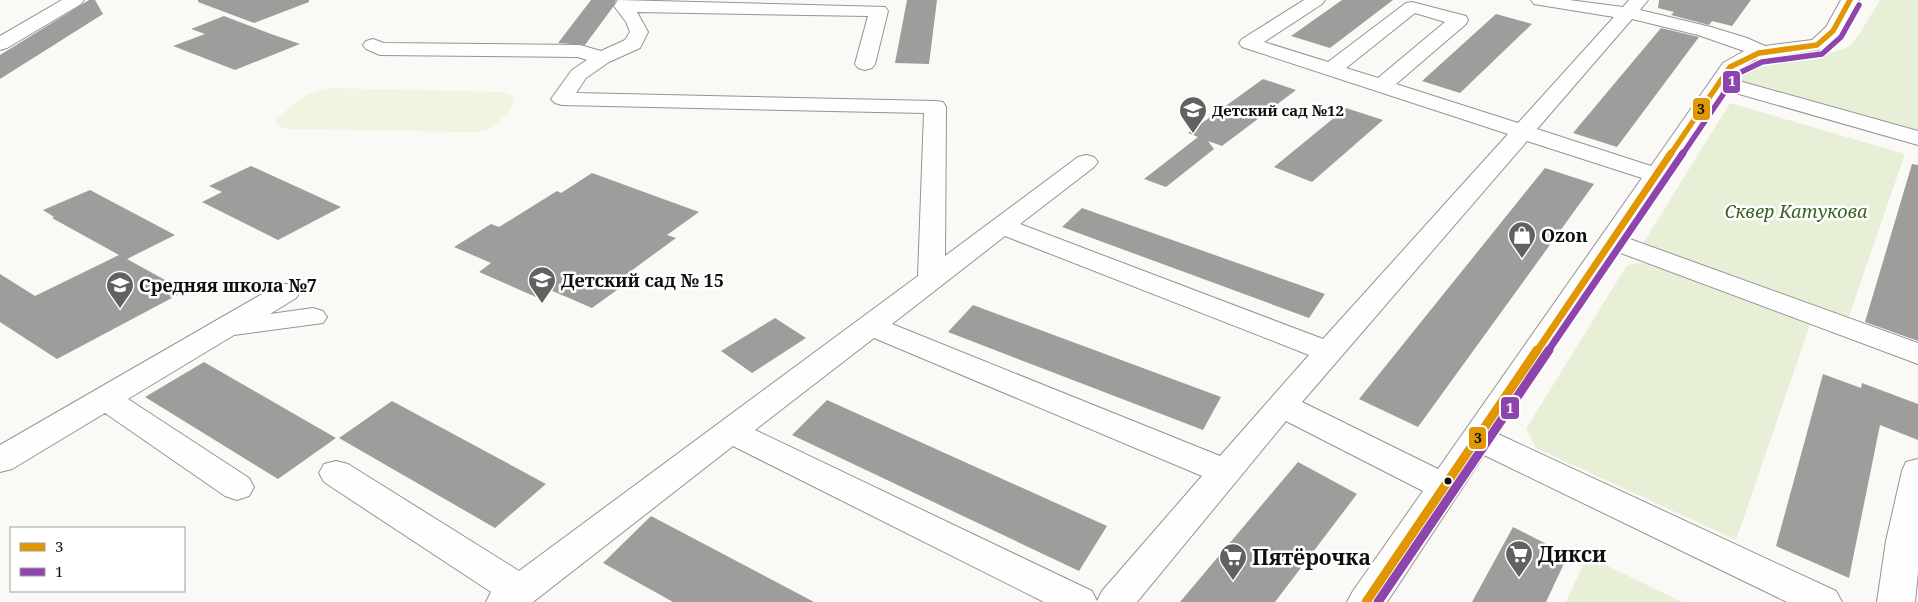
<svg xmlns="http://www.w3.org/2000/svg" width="1918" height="602" font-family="'Noto Serif',serif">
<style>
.green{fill:#e8efd7}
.pitch{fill:#f1f4e1}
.building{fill:#9f9d9b}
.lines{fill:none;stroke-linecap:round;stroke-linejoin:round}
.minor-casing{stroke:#959493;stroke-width:2}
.minor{fill:#fefefe;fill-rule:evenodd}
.bus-1-far2-casing{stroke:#fff;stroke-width:8}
.bus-1-far1-casing{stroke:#fff;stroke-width:11}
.bus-1-casing{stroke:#fff;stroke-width:12}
.bus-2-far2-casing{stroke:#fff;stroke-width:8}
.bus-2-far1-casing{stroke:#fff;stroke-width:11}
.bus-2-casing{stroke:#fff;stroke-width:12}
.bus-1-far2{stroke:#e09702;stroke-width:5.5}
.bus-1-far1{stroke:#e09702;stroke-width:7}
.bus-1{stroke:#e09702;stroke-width:9}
.bus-2-far2{stroke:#8e44ad;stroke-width:5.5}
.bus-2-far1{stroke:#8e44ad;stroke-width:7}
.bus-2{stroke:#8e44ad;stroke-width:9}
.bus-dot{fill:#0f0f0f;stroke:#fff;stroke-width:2}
.labels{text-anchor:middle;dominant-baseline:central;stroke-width:5;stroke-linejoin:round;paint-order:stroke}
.far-poi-label{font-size:15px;font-weight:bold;fill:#0f0f0f;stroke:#fff;text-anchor:start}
.park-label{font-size:18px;font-style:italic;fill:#396324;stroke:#fff}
.poi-label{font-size:18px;font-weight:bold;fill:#0f0f0f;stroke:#fff;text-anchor:start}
.near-poi-label{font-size:21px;font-weight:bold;fill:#0f0f0f;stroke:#fff;text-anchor:start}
.line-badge{stroke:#fff;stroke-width:2}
.badge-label{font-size:14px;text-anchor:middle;font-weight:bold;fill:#fff}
.pale-badge-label{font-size:14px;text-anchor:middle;font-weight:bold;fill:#111}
</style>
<rect width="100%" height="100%" fill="#fbf9f6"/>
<path class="green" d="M1880,0H1918V133L1735,81L1746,67L1787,59L1824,55L1849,47L1860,33Z
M1730,103L1905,154L1848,319L1642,245Z
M1638,263L1652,264L1811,322L1736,540L1536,448L1526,429L1627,265Z
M1587,556L1682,602H1566Z"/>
<path class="pitch" d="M330,88L503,92L514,96C514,108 499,124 488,129C482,132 474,132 468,132L285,129L277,125L276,120C295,103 304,92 330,88Z"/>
<path class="building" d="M89,0H95L103,14L0,79V55Z
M198,0H309V2L254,23L198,2Z
M591,0H616L613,7L585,45L558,43Z
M907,0H937L929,64L895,63Z
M1342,0H1393L1330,48L1291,36Z
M1659,0H1751L1732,26L1712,21L1709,25L1671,15L1674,12L1658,8Z
M1496,14L1532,24L1460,93L1422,81Z
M224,16L271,34L300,44L235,70L173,46L205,34L191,29Z
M1661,28L1699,37L1617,147L1573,133Z
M1263,79L1296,90L1222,146L1208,141L1214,149L1166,187L1144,179L1198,137L1188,133Z
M1346,108L1383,120L1312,182L1274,167Z
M1912,164L1918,165V341L1865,322Z
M251,166L341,207L278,240L202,202L222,192L209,186Z
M1545,168L1594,184L1418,427L1359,399Z
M592,173L699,212L667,235L676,238L620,279L628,282L592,308L548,289L536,297L479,272L491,263L454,247L491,224L499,227L557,191L561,193Z
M90,190L175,235L127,259L185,291L57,359L0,322V274L35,296L119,255L52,218L54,217L43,210Z
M1082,208L1325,294L1309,318L1062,227Z
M973,305L1221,397L1203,430L948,332Z
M775,318L806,338L752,373L721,351Z
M204,362L336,438L278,479L145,397Z
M1823,374L1861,388L1862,383L1918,404V440L1880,425L1849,578L1776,546Z
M827,400L1107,526L1079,571L792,435Z
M392,401L546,484L495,528L339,438Z
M1298,462L1357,494L1275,602H1180Z
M651,516L814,602H673L603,563Z
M1513,527L1568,555L1546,602H1472Z"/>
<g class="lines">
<g class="minor-casing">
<path id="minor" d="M62,0H84L81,4L7,48L0,50V36Z
M618,0L885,7L888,11L875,64L872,68L865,70L858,68L855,64L868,16L637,12L648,32L640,48L609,62L586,78L576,93L935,101L943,102L946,107L945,256L1078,157L1086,155L1094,157L1098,162L1094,167L1020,224L1323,339L1508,134L1242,47L1239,43L1242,39L1304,0H1325L1322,4L1264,42L1328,62L1406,3L1412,2L1466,16L1468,20L1466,24L1396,84L1518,123L1614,17L1540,5L1534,4L1531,0H1569L1623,7L1629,0H1648L1640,10L1711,27L1747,38L1765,46L1812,40L1826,27L1841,0H1859L1839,35L1824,49L1755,60L1737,71L1732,79L1918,131V145L1725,90L1627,238L1918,343V364L1618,252L1498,434L1836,591L1842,602H1787L1484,455L1387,602H1347L1353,591L1423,491L1286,421L1137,602H1044L733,446L533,602H486L491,592L324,482L319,473L324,464L336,461L348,464L519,571L918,276L924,113L562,105L555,103L551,99L572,70L587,60L578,57L380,55L366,49L363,45L366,41L373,39L384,43L580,45L601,51L625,40L630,32L626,22L614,6ZM1415,13L1445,22L1378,78L1346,68ZM1632,19L1698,35L1744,51L1723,63L1651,166L1537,129ZM1527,141L1642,178L1438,469L1302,402ZM1005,236L1309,355L1220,456L892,324ZM874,338L1202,476L1102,591L1097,601L1092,591L755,430Z
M286,284L296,286L300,292L296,298L270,314L313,308L323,311L327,317L323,323L234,335L128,399L249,478L254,487L249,496L237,500L225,496L105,413L12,469L0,472V445L276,286Z
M1918,459V572L1915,602H1877L1886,541L1902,471L1906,462Z"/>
</g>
<use href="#minor" class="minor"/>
<g class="bus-1-far2-casing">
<path id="bus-1-far2" d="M1670,155L1730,67L1759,53L1817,45L1833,31L1850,0"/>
</g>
<g class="bus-1-far1-casing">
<path id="bus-1-far1" d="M1537,351L1671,153"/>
</g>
<g class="bus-1-casing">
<path id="bus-1" d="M1366,602L1537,350"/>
</g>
<g class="bus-2-far2-casing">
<path id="bus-2-far2" d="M1682,155L1737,74L1762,62L1822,54L1841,37L1859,5"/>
</g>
<g class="bus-2-far1-casing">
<path id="bus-2-far1" d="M1548,351L1683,153"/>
</g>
<g class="bus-2-casing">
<path id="bus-2" d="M1378,602L1549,350"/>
</g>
<use href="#bus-1-far2" class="bus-1-far2"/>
<use href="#bus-1-far1" class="bus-1-far1"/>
<use href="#bus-1" class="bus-1"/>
<use href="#bus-2-far2" class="bus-2-far2"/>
<use href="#bus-2-far1" class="bus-2-far1"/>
<use href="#bus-2" class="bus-2"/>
</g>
<defs>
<g id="school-pin" transform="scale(1.4375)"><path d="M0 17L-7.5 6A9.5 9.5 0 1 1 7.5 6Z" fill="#626160" stroke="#fff"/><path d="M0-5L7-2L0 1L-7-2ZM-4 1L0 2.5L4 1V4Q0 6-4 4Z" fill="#fff"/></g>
<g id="shop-pin" transform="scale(1.4375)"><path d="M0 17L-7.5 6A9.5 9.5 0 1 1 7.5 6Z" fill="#626160" stroke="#fff"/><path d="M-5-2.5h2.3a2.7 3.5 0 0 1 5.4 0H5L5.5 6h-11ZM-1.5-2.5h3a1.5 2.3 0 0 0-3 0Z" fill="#fff"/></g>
<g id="supermarket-pin" transform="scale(1.4375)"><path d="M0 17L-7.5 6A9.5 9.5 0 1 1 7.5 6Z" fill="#626160" stroke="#fff"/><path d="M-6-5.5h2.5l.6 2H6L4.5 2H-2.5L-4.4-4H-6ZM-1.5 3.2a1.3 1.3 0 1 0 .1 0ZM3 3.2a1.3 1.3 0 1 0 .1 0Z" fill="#fff"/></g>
</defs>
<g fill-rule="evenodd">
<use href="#school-pin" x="1193" y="110"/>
<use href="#shop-pin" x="1522" y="235"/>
<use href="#school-pin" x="542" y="280"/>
<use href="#school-pin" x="120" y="285"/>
<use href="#supermarket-pin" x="1519" y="554"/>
<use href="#supermarket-pin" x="1233" y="557"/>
</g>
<circle class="bus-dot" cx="1448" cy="481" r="4.5"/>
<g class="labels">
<g class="far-poi-label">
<text x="1212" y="110">Детский сад №12</text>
</g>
<g class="park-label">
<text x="1796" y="211">Сквер Катукова</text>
</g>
<g class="poi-label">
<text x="1541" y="235">Ozon</text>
<text x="561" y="280">Детский сад № 15</text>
<text x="139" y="285">Средняя школа №7</text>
</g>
<g class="near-poi-label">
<text x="1538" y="554">Дикси</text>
<text x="1252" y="557">Пятёрочка</text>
</g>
</g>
<g class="line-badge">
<rect x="1722" y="70" width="19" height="24" rx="5" fill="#8e44ad"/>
<rect x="1692" y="97" width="19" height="24" rx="5" fill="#e09702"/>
<rect x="1500" y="396" width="20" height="24" rx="5" fill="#8e44ad"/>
<rect x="1468" y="426" width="19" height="24" rx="5" fill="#e09702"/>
</g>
<g class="badge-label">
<text x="1732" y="86">1</text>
<text x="1510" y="413">1</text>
</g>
<g class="pale-badge-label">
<text x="1701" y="114">3</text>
<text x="1478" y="443">3</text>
</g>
<rect x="10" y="527" width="175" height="65" fill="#ffffff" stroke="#9f9f9f"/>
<rect x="20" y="543" width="25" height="8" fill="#e09702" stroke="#9f9f9f"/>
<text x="55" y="552" font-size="15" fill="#0f0f0f">3</text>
<rect x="20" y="568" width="25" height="8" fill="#8e44ad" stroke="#9f9f9f"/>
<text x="55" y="577" font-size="15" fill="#0f0f0f">1</text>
</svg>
